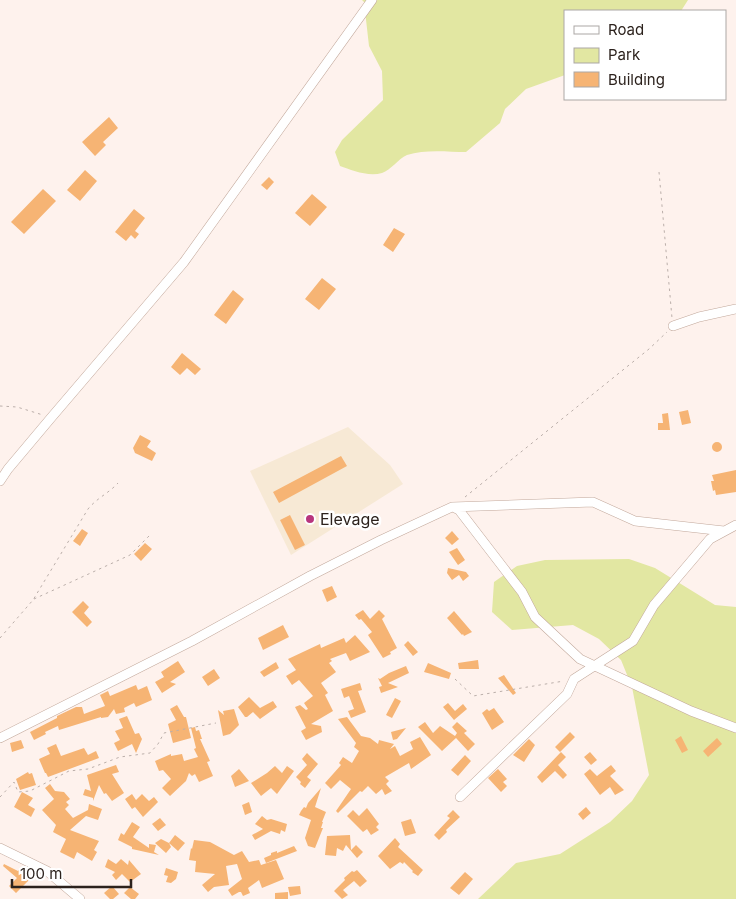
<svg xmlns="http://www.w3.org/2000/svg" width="736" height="899" font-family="Inter,sans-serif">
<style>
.education{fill:#f7e9d5}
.green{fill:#e2e7a2}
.building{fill:#f6b474}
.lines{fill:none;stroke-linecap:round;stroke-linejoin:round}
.minor-casing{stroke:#c2a89b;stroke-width:10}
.path{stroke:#bbafaa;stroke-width:1;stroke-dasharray:2.5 4;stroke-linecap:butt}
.minor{stroke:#fff;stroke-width:9}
.poi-dot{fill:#b8357d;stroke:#fff;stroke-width:2}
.labels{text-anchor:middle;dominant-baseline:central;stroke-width:5;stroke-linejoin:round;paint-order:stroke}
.poi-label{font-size:16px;fill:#2c221d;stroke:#fff;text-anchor:start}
</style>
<rect width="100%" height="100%" fill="#fef2ed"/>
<path class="education" d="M348,427L390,465L403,484L291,555L250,471Z"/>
<path class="green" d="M362,0H688L681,11H565V75L526,89L505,109L500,123L466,152C448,152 425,149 407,155C398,159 391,170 382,173C368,177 351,170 340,166L335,152L342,140L383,100L382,71L369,46L364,2Z
M629,559L655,568L715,605L736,607V899H478L516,863L560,854L610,822L632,801L649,775L632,687L621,660L599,639L573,625L512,630L492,612L494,582L517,566L545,560Z"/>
<path class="building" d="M109,117L118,128L103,142L106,145L95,156L82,142Z
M85,170L97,181L80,201L67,190Z
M269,177L274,182L267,190L261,185Z
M43,189L56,201L24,234L11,222Z
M312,194L327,207L310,226L295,213Z
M134,209L145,218L135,231L139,234L135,239L131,235L126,241L115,232Z
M394,228L405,234L393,252L383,245Z
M322,278L336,289L319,310L305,299Z
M233,290L244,299L226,324L214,315Z
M182,353L201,369L195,375L187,368L180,375L171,367Z
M688,410L691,423L682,425L679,412Z
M668,413L670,430H658V423H663L662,414Z
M140,435L151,441L147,447L156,453L152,461L135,453L133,448Z
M712 447a5 5 0 1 1 10 0a5 5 0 1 1-10 0Z
M341,456L347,466L279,503L273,492Z
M736,470V492L716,495L715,490L713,491L711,481H714L712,475Z
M290,515L305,545L295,550L280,520Z
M82,529L88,533L80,546L73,541Z
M452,531L459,539L452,545L445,538Z
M145,543L152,549L141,561L134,554Z
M457,548L465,560L458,565L449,552Z
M448,568L466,572L469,576L463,581L459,575L452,580L447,573Z
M332,586L337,597L327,602L322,590Z
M83,601L89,607L84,613L92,622L87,627L72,612Z
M363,610L370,619L379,610L385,616L382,619L397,648L390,652L391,654L383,658L368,635L372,632L361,619L359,620L355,615Z
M454,611L472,632L464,636L463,634L462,635L447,618Z
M283,625L289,637L263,650L258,638Z
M355,635L370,652L350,661L346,653L330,659L332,661L329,663L336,672L321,683L328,693L325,695L333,711L311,724L321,726L322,732L306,740L301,731L306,728L295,707L300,705L306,710L308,709L304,703L313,696L299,680L292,685L286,676L296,670L288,659L320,644L321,648L344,638L346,643Z
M408,641L418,652L413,656L404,645Z
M478,660L479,669H459L458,663Z
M178,661L185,672L170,682L176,684L162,693L155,682L164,677L161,672Z
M276,662L279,668L264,677L260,672Z
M428,663L451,673L449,679L424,672Z
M406,666L409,673L388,683L398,687L381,693L379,687L382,686L378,678L380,679L389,673Z
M214,669L220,678L208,686L202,677Z
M504,675L516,693L513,695L498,678Z
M360,683L362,690L358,691L366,712L351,718L348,711L354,709L349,696L344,698L341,689Z
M136,685L138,690L147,686L152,700L136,707L134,703L124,708L125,712L116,714L114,709L108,717L101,718V717L59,730L58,726L45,732L46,734L34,740L30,732L57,718V716L76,707H82L84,714L105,706L100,695L108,691L110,696Z
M249,697L260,708L273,701L277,707L260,719L253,712L247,717H245L238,707Z
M395,698L401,701L392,718L386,715Z
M448,703L455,711L463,704L467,709L454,720L443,707Z
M177,705L184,717H186L191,738L173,743L168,724L176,720L170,709Z
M494,708L504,722L492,730L482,713L487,709L489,711Z
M234,709L239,725L230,734L223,736L218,710L224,715L223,711Z
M127,716L135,734L139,733L142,739L136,753L132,744L118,751L114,743L120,740L115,731L123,728L119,719Z
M347,717L361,736L370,738L378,744L379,740L394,744L390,749L395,746L400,756L413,749L410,742L420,737L431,755L411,769L409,763L385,777L389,781L386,784L392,791L385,795L382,789L376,794L368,786L362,792L360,791L338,813L336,811L351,789L340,780L331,789L325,783L341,765L339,763L343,757L352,763L359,751L354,747L356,743L338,719Z
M425,722L433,733L440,726L455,736L457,733L452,727L457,722L467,731L464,733L475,744L468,751L456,738L442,751L418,727Z
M195,727L196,731L199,730L202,739H200L210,761L207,762L213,776L199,782L195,774L192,776L189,773L186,781L170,796L162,788L171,779L163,770L159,771L155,761L171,754V756L182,754L184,761L198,757L194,749L196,748L191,728Z
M406,728L397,739L393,740L391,732Z
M570,732L575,737L560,752L555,747Z
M681,736L688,750L682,753L675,740Z
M717,738L722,744L708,757L703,751Z
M529,739L535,745L524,762L513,755Z
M21,740L24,748L12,752L10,743Z
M56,744L61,756L84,748L88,755L96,751L99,758L48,777L46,773H45L39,759L50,754L47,748Z
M561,752L566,757L558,765L567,775L563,779L555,771L542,783L537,777Z
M590,752L597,760L591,765L584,757Z
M307,753L318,764L307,777L311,780L305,788L300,784L301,782L296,777L307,765L302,759Z
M465,755L471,761L458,776L451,770Z
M116,765L119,772L112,774L124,793L112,801L106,793L104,794L99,785L93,801V798L83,795L85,789L91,791L87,775Z
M611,765L616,771L610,776L624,790L615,795L610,787L600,795L584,774L590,769L597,776Z
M275,766L282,773L287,766L294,771L277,794L271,788L261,796L251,783L267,773Z
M239,769L249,781L235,787L231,776Z
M498,769L507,779L503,782L507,786L501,792L488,778Z
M28,772L29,774L32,773L36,785L20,790L16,779Z
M50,784L55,791L64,792L70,799L66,802L69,805L65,809L73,818L88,810L89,804L102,809L98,820L86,816L70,830L99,841L94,850L97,852L92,861L77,852L74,859L60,852L66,839L53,832L56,825L42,810L54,799L45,788Z
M321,788L315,807L326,812L322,822H323L321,828H323L315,848L308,846L305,838L311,820L299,815L301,811L304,807L306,808L308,803Z
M22,792L33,798L28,805L35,809L31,817L14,807Z
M132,794L136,800L142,794L149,801L154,797L158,802L143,817L135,807L132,809L125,799Z
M249,802L252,812L245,815L242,805Z
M586,807L591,813L583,820L578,814Z
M367,808L379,824L376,827L379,830L371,835L367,829L363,832L347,816L353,810L359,816Z
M453,810L460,817L446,830L447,832L439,840L434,835L450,818L447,816Z
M262,816L267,820L271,819L287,824L285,832L281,830L280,834L271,831L255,840L252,835L263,829L255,824Z
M160,818L166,825L158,831L152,824Z
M411,819L416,833L405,836L401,822Z
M132,822L140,827L133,837L149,848V844L156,845L154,852L159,855L132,849V847L118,840L121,833L124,835Z
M175,835L185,843L178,851L169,843L171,847L166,853L155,843L161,839L169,843Z
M350,835L351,850L356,845L363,852L357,858L346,845L343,851L337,848L336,856L325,855L327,836Z
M395,838L400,844L398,847L423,870L418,876L412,872L413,871L404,862L403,864L400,862L390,869L378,856Z
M194,840L210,842L234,855L242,851L249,862L259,860L261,865L276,860L284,879L262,888L259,880L248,888L250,893L243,896L241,892H239L232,896L228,890L242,879L237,864L226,866L229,885L214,887L208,892L202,885L215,874L195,872L196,861L189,860L191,848L192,849Z
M294,846L297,851L266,863L264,858L271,855V853L277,851V853Z
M108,859L116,864L121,859L128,865L129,860L141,874L130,882L122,874L116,880L112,875L115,872L105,867Z
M4,864L18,871L20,869L29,877L30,879L16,893L9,886L17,878L3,866Z
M166,868L178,872L176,879L171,883L166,882L168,876L164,875Z
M357,870L367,881L360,887L354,881L343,890L348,895L342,899L334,891L345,880L344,878L352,871L354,872Z
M465,872L473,879L459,895L450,888Z
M112,886L119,894L113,899H110L104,893Z
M300,886L301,894L290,896L288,887Z
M130,887L139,894L135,899H131L124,893Z
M288,892V899H275V893Z"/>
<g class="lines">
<g class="minor-casing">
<path id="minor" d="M673,326L699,317L736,309
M0,481L8,469L50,419L184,262L372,0
M453,507L459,510L522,592L535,617L580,659L691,711L736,728
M0,738L192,641L310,576L381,540L452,507L593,502L635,521L724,531
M460,797L567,694L574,679L633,641L654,605L710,539L736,525
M0,848L47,871L80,899"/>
</g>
<path class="path" d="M659,172L672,318
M0,406L17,407L43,415
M465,497L649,349L667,332
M34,599L130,555L150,535
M0,638L33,600L88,509C97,498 109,493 118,483
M455,679L473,696L564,681
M0,797L14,782L18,792L30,791L69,771L88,769L120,757L150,753L158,744L164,733L216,723"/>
<use href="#minor" class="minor"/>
</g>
<circle class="poi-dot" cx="310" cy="519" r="5"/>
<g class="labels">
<g class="poi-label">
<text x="320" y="519">Elevage</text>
</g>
</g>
<rect x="564" y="10" width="162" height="90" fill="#ffffff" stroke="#aba7a5"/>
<rect x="574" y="26" width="25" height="8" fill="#ffffff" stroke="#aba7a5"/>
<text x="608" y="35" font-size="15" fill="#2c221d">Road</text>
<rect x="574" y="48" width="25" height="15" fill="#e2e7a2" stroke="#aba7a5"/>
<text x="608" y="60" font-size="15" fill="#2c221d">Park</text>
<rect x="574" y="72" width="25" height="15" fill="#f6b474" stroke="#aba7a5"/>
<text x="608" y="85" font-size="15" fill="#2c221d">Building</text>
<path d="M12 879v8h119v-8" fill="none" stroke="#2c221d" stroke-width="2.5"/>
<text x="20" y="879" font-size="15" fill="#2c221d" stroke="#ffffff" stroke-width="4" paint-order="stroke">100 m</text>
</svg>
